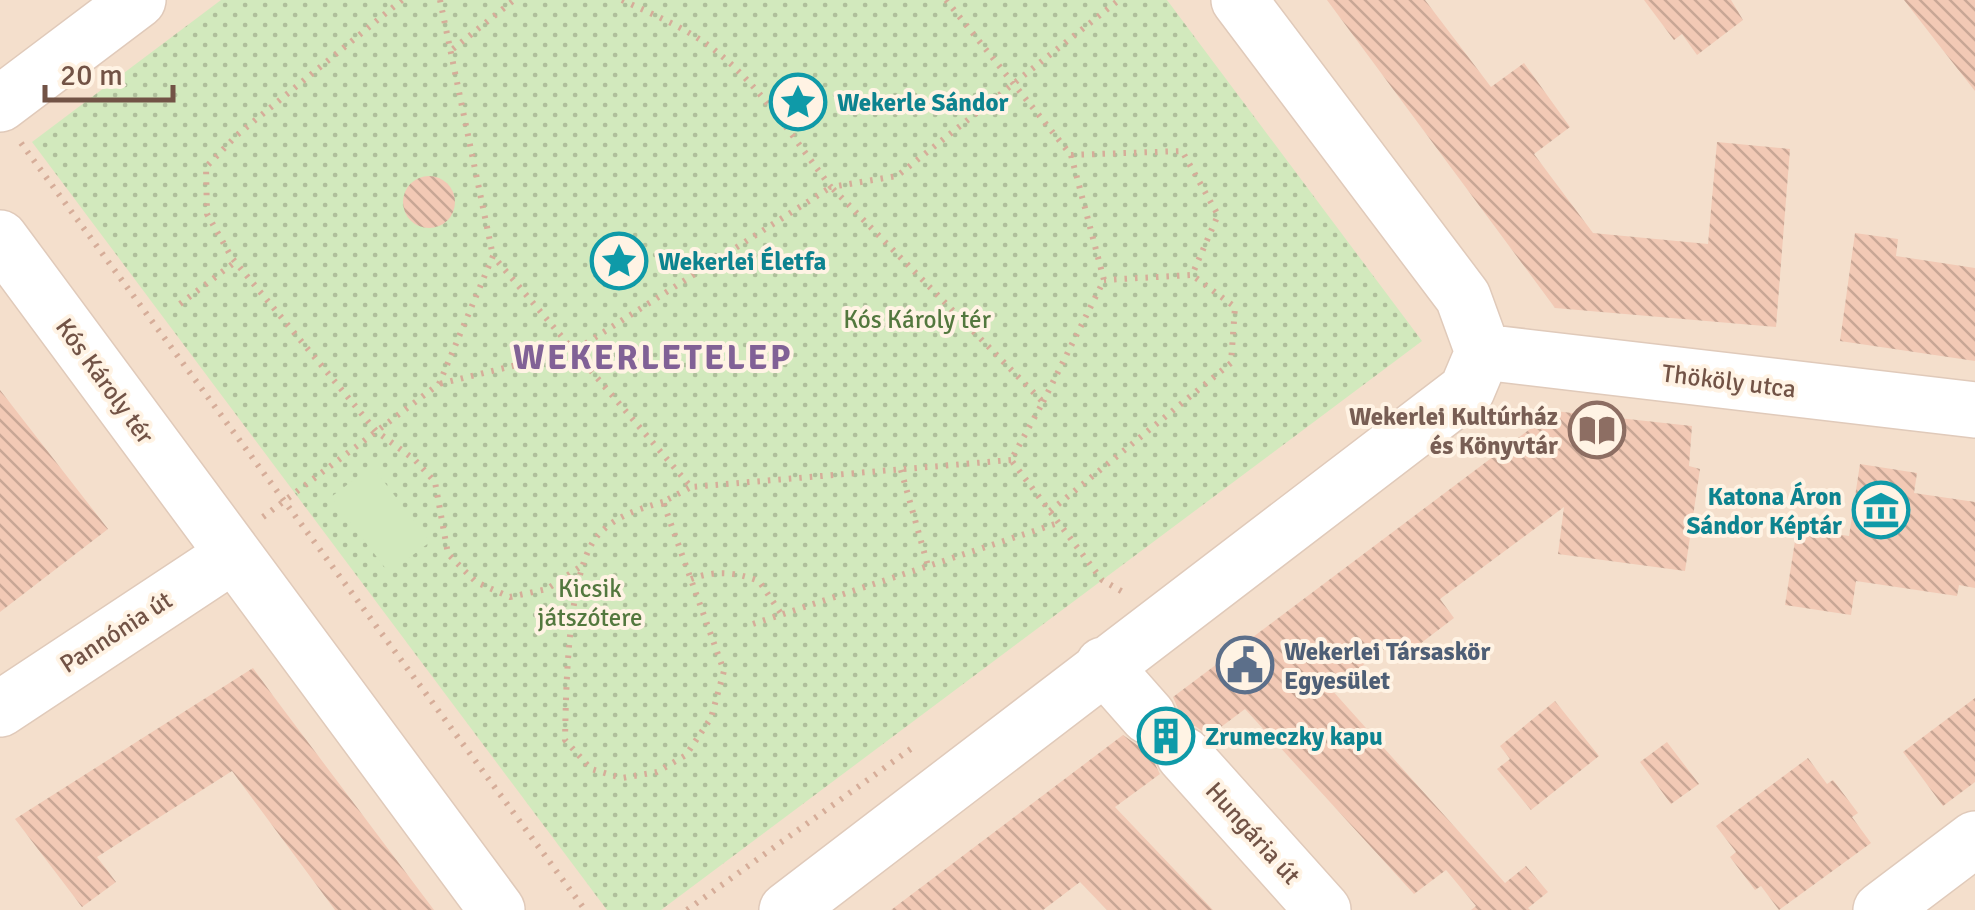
<svg xmlns="http://www.w3.org/2000/svg" width="1975" height="910" font-family="Signika,sans-serif">
<style>
.residential{fill:#f4dfcc}
.park{fill:url(#park-dots)}
.garden{fill:#d2e9bd}
.building{fill:url(#building-back-hatch)}
.lines{fill:none;stroke-linecap:round;stroke-linejoin:round}
.minor-casing{stroke:#e0caba;stroke-width:58}
.path{stroke:#d6ad99;stroke-width:6;stroke-dasharray:2.5 8;stroke-linecap:butt}
.minor{stroke:#fff;stroke-width:55}
.labels{text-anchor:middle;dominant-baseline:central;stroke-width:8;stroke-linejoin:round;paint-order:stroke}
.culture-label{font-size:25px;font-weight:bold;fill:#0d838f;stroke:#fff3e4;text-anchor:start}
.park-label{font-size:25px;fill:#53783e;stroke:#fff3e4}
.street-label{font-size:25px;fill:#725346;stroke:#fff3e4}
.education-label{font-size:25px;font-weight:bold;fill:#785e54;stroke:#fff3e4;text-anchor:end}
.service-label{font-size:25px;font-weight:bold;fill:#4e5e75;stroke:#fff3e4;text-anchor:start}
.district-label{font-size:35px;font-weight:bold;letter-spacing:2.5px;fill:#816196;stroke:#fff3e4}
</style>
<defs>
<pattern id="park-dots" width="8" height="8" patternUnits="userSpaceOnUse" patternTransform="scale(2.5)"><rect width="8" height="8" fill="#d2e9bd"/><path d="M2 2h.1M6 6h.1" fill="none" stroke="#afbf9b" stroke-width="1.8" stroke-linecap="round"/></pattern>
<pattern id="building-back-hatch" width="6" height="6" patternUnits="userSpaceOnUse" patternTransform="scale(2.5)"><rect width="6" height="6" fill="#f2c9b5"/><path d="M-1 5l2 2M0 0l6 6M5-1l2 2" fill="none" stroke="#c8a695"/></pattern>
</defs>
<rect width="100%" height="100%" fill="#fceede"/>
<path class="residential" d="M0,0H1975V910H0Z"/>
<path class="park" d="M221,0H1167L1422,341L661,910H607L32,142Z"/>
<path class="garden" d="M372,466L430,542L389,573L331,497Z"/>
<path class="building" d="M1327,0H1425L1491,87L1524,63L1570,127L1534,154L1593,233L1708,244L1717,142L1790,149L1776,327L1555,308Z
M1644,0H1731L1743,20L1697,55L1682,34L1674,40Z
M1904,0H1975V91L1942,49Z
M403 202a26 26 0 1 1 52 0a26 26 0 1 1-52 0Z
M1855,233L1898,239L1896,256L1975,268V361L1840,341Z
M0,390L108,529L0,612Z
M1554,411L1692,426L1689,466L1700,469L1685,571L1558,554L1564,507L1440,599L1454,618L1400,659L1390,645L1331,689L1505,883L1526,866L1548,892L1528,908L1530,910H1471L1476,906L1446,870L1414,894L1245,709L1209,736L1195,726L1178,724L1179,711L1173,697Z
M1860,464L1917,473L1914,493L1975,502V588L1959,585L1957,596L1856,581L1851,615L1785,605L1797,528L1849,536Z
M253,668L274,697L434,910H335L232,771L97,857L116,882L82,907L15,819Z
M1975,698V782L1943,806L1903,752Z
M1555,701L1599,756L1531,810L1497,769L1510,759L1500,746Z
M1123,735L1137,745L1154,747L1153,760L1160,774L1115,807L1213,910H1107L1080,882L1043,910H891Z
M1667,742L1699,784L1671,804L1640,762Z
M1808,758L1827,784L1833,780L1858,813L1852,817L1871,843L1779,910L1761,886L1755,890L1730,857L1736,852L1716,826Z"/>
<g class="lines">
<g class="minor-casing">
<path id="minor" d="M0,104L138,0
M0,238L497,910
M1483,352L1975,410
M1103,665L1148,716
M0,709L233,555
M1184,755L1323,910
M787,910L1467,390L1483,352L1463,297L1239,0
M1881,910L1975,839"/>
</g>
<path class="path" d="M402,0L237,135L206,167L207,214L232,258L376,431L415,460L435,482L448,554L476,582L510,597L547,589L583,565
M440,0L493,256
M622,0C654,15 689,29 717,52C762,88 796,142 831,187L897,176L1119,0
M946,0L1071,155L1104,280L1043,402
M453,49L514,0
M21,143L585,910
M1071,155L1182,151L1218,215L1192,275L1104,280
M180,304L235,262
M1011,460L691,487L574,351L831,187L1043,402L1011,460L1102,580L1123,592
M901,470L928,566
M663,502C639,509 618,515 600,533C567,565 566,693 565,740L591,769L622,778L657,772L686,755L711,718L724,671L663,502L691,487
M1050,511L1231,363L1235,307L1192,275
M263,517L439,384L493,256L574,351L439,384
M691,579C716,570 735,572 759,581L782,615
M753,624L1058,523
M687,910L912,748"/>
<use href="#minor" class="minor"/>
</g>
<defs>
<g id="sight-ring" transform="scale(2.875)"><circle r="9.5" fill="#fff3e4" stroke="#0f9aa8" stroke-width="1.5"/><path d="M0-6L1.8-2.2L6-1.7L2.9 1.2L3.7 5.4L0 3.3L-3.7 5.4L-2.9 1.2L-6-1.7L-1.8-2.2Z" fill="#0f9aa8"/></g>
<g id="library-ring" transform="scale(2.875)"><circle r="9.5" fill="#fff3e4" stroke="#8d6e63" stroke-width="1.5"/><path d="M-6-4Q-3-5.5-.7-3.5V5Q-3 3-6 4ZM6-4Q3-5.5 .7-3.5V5Q3 3 6 4Z" fill="#8d6e63"/></g>
<g id="museum-ring" transform="scale(2.875)"><circle r="9.5" fill="#fff3e4" stroke="#0f9aa8" stroke-width="1.5"/><path d="M0-6L6-3V-2H-6V-3ZM-5-1h2V3h-2ZM-1-1h2V3h-2ZM3-1h2V3H3ZM-6 4H6V6H-6Z" fill="#0f9aa8"/></g>
<g id="civic-ring" transform="scale(2.875)"><circle r="9.5" fill="#fff3e4" stroke="#5c6f8a" stroke-width="1.5"/><path d="M-.6-6.5H3V-4.5H.6V-3L4-1V1h2V6H-6V1h2V-1L-.6-3ZM-1.2 2.5V6h2.4V2.5Z" fill="#5c6f8a"/></g>
<g id="building-ring" transform="scale(2.875)"><circle r="9.5" fill="#fff3e4" stroke="#0f9aa8" stroke-width="1.5"/><path d="M-4-6H4V6H1V3H-1V6H-4ZM-2.5-4.3h1.7v1.8h-1.7ZM.8-4.3h1.7v1.8H.8ZM-2.5-1h1.7V.8h-1.7ZM.8-1h1.7V.8H.8Z" fill="#0f9aa8"/></g>
</defs>
<g fill-rule="evenodd">
<use href="#sight-ring" x="798" y="102"/>
<use href="#sight-ring" x="619" y="261"/>
<use href="#library-ring" x="1597" y="430"/>
<use href="#museum-ring" x="1881" y="510"/>
<use href="#civic-ring" x="1245" y="665"/>
<use href="#building-ring" x="1166" y="736"/>
</g>
<g class="labels">
<g class="culture-label">
<text x="837" y="102">Wekerle Sándor</text>
<text x="658" y="261">Wekerlei Életfa</text>
<text x="1842" y="496" text-anchor="end">Katona Áron<tspan x="1842" dy="29">Sándor Képtár</tspan></text>
<text x="1205" y="736">Zrumeczky kapu</text>
</g>
<g class="park-label">
<text x="917" y="319">Kós Károly tér</text>
<text x="590" y="588">Kicsik<tspan x="590" dy="29">játszótere</tspan></text>
</g>
<g class="street-label">
<text transform="translate(105 381) rotate(54)">Kós Károly tér</text>
<text transform="translate(1729 381) rotate(7)">Thököly utca</text>
<text transform="translate(116 632) rotate(-33)">Pannónia út</text>
<text transform="translate(1253 833) rotate(48)">Hungária út</text>
</g>
<g class="education-label">
<text x="1558" y="416">Wekerlei Kultúrház<tspan x="1558" dy="29">és Könyvtár</tspan></text>
</g>
<g class="service-label">
<text x="1284" y="651">Wekerlei Társaskör<tspan x="1284" dy="29">Egyesület</tspan></text>
</g>
<g class="district-label">
<text x="653" y="357">WEKERLETELEP</text>
</g>
</g>
<path d="M45 85v15h128v-15" fill="none" stroke="#725346" stroke-width="5"/>
<text x="60" y="85" font-size="30" fill="#725346" stroke="#fff3e4" stroke-width="8" paint-order="stroke">20 m</text>
</svg>
